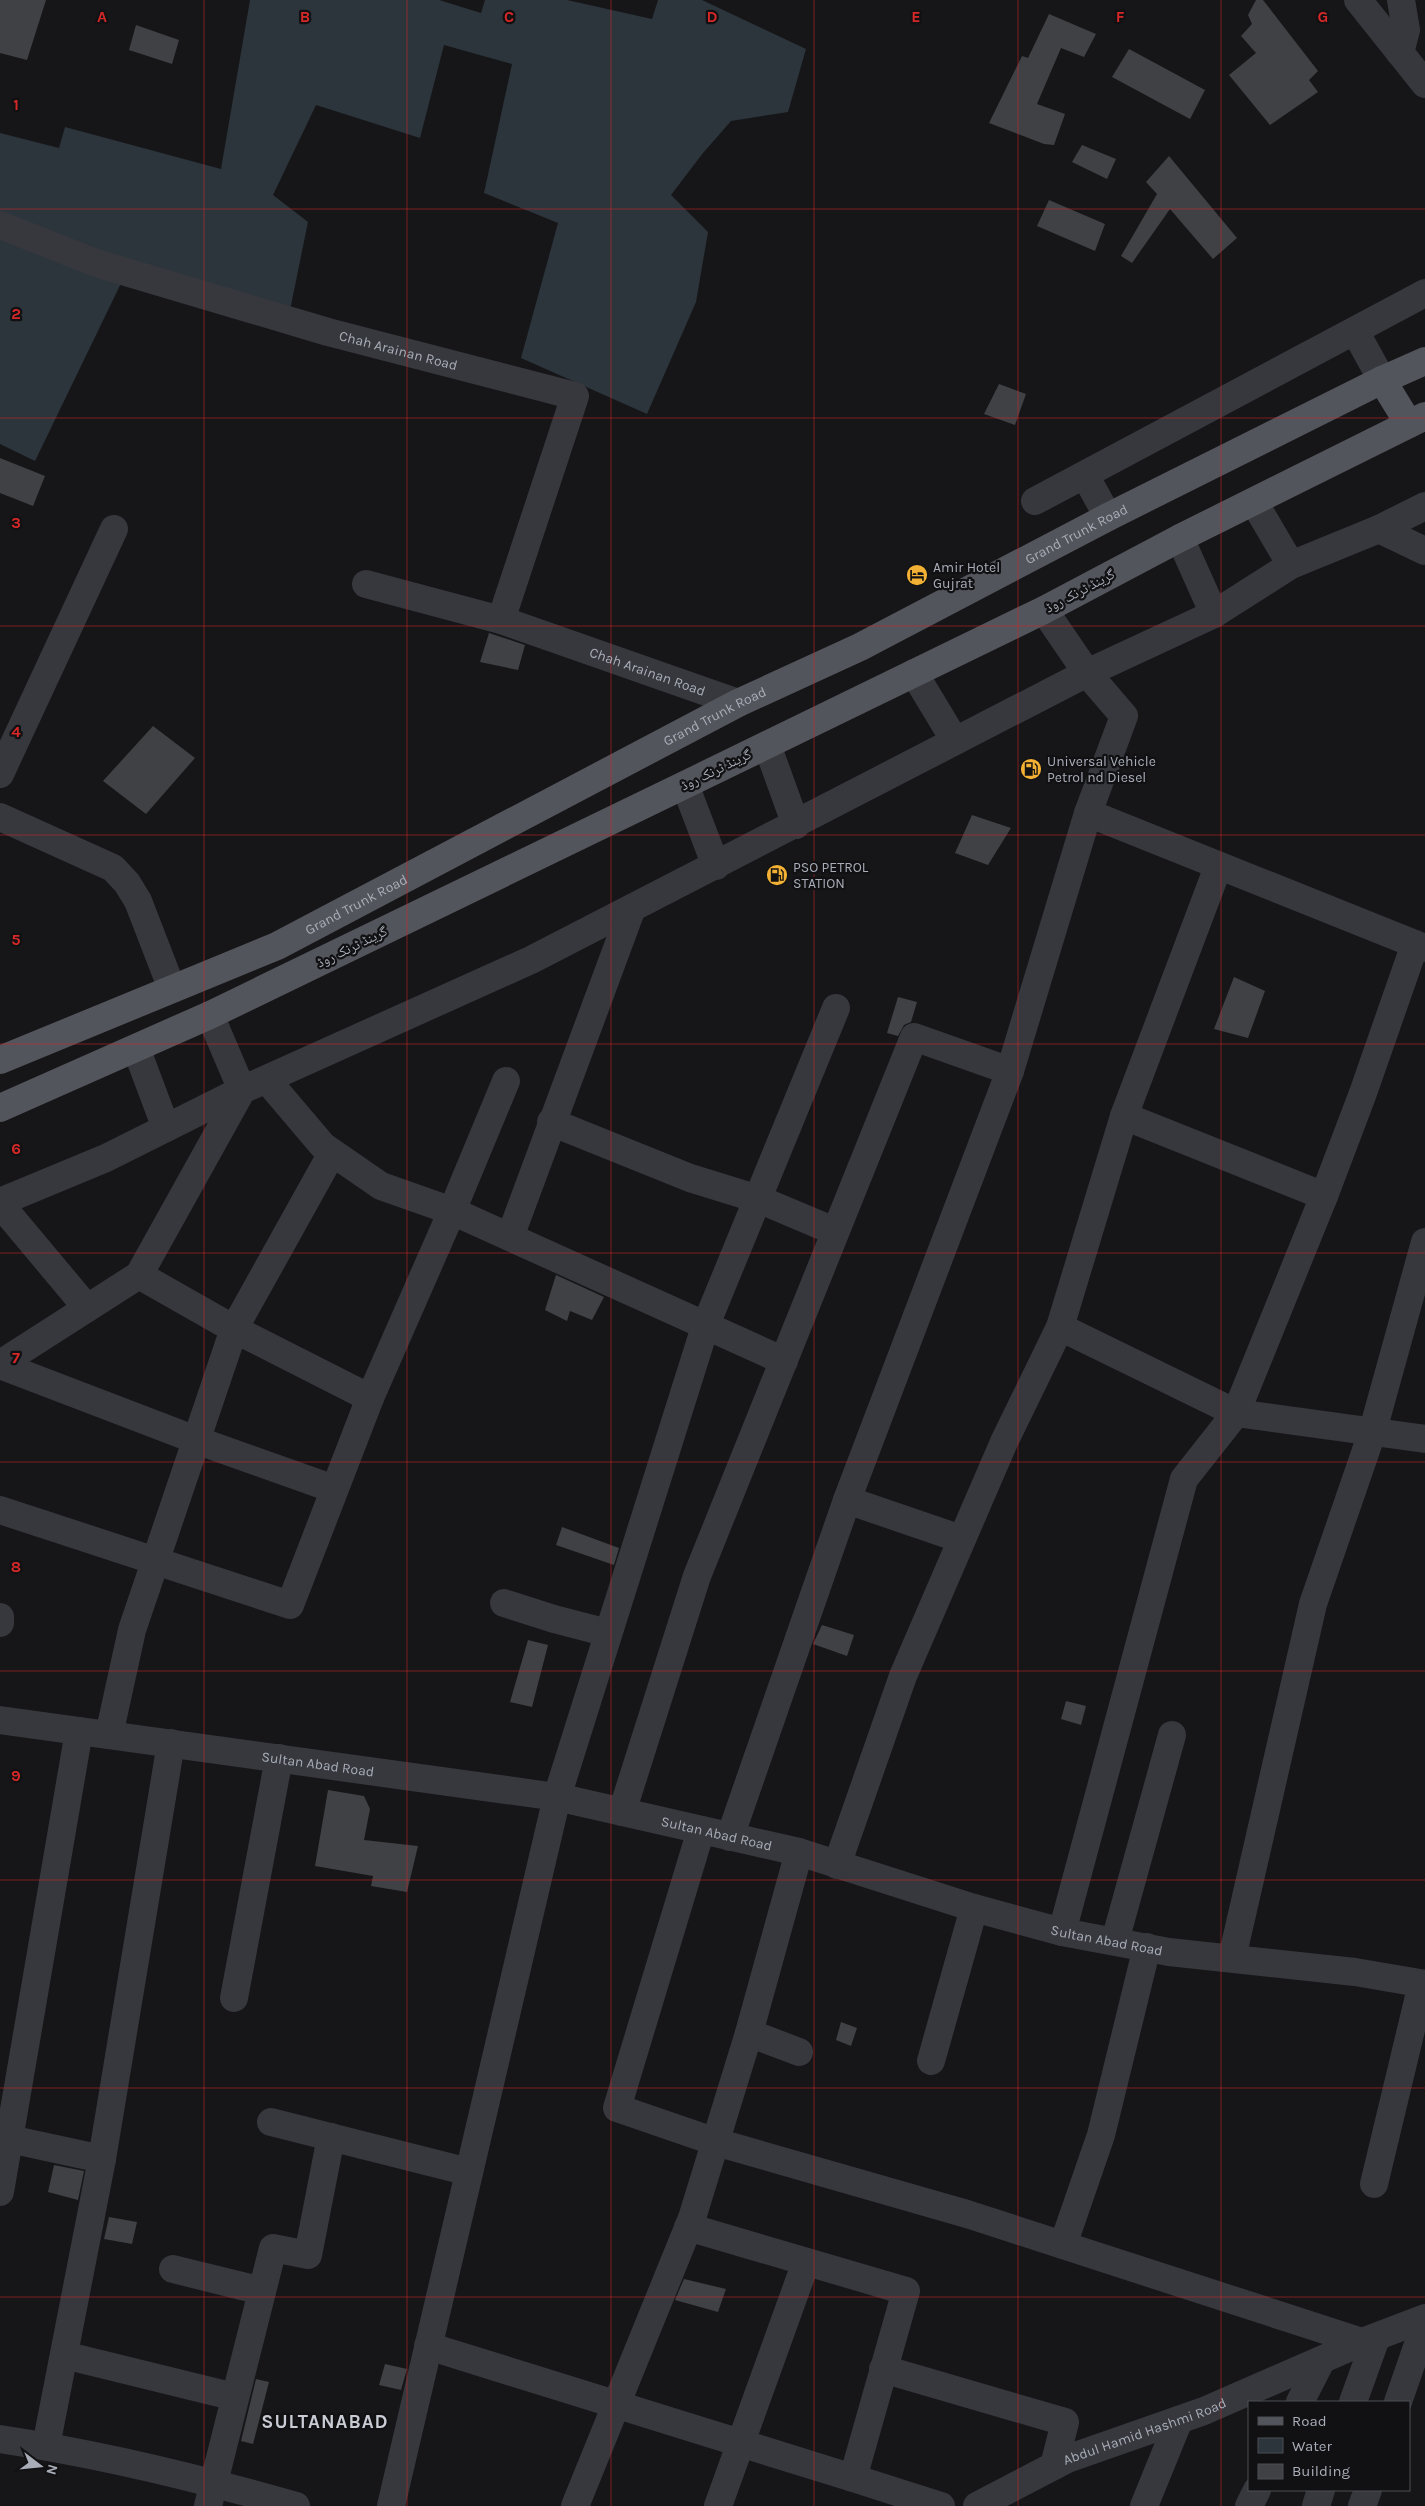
<svg xmlns="http://www.w3.org/2000/svg" width="1425" height="2506" font-family="Karla,'Noto Naskh Arabic',sans-serif">
<style>
.water{fill:#2c353c}
.building{fill:#404145}
.lines{fill:none;stroke-linecap:round;stroke-linejoin:round}
.minor{stroke:#37383d;stroke-width:28}
.major{stroke:#53555c;stroke-width:28}
.grid{fill:none;stroke:#d62828;stroke-width:1;stroke-opacity:0.55}
.labels{text-anchor:middle;dominant-baseline:central;stroke-width:4.5;stroke-linejoin:round;paint-order:stroke}
.street-label{font-size:14px;fill:#a8adb8;stroke:#111113}
.poi-label{font-size:14px;fill:#a8adb8;stroke:#111113;text-anchor:start}
.district-label{font-size:19px;font-weight:bold;letter-spacing:1px;fill:#c9ccd4;stroke:#111113}
.grid-label{font-size:16px;text-anchor:middle;font-weight:bold;fill:#d62828;stroke:#111113;stroke-width:4.5;stroke-linejoin:round;paint-order:stroke}
</style>
<rect width="100%" height="100%" fill="#161618"/>
<path class="water" d="M250,0H439L481,13L485,0H567L652,19L658,0H702L806,49L788,112L731,121L703,153L671,195L708,232L696,302L647,414L521,358L558,223L484,193L512,64L444,45L420,138L316,105L273,195L308,222L288,320L126,273L35,461L0,444V133L59,148L65,127L221,169Z"/>
<path class="building" d="M0,0H46L27,60L0,53Z
M1256,0H1263L1318,71L1309,80L1318,92L1270,125L1229,75L1256,53L1241,36L1252,24L1248,15Z
M1049,14L1096,34L1084,57L1061,48L1037,104L1065,114L1054,145L1044,144L989,123L1022,56L1028,58Z
M136,25L179,40L172,64L129,50Z
M1129,49L1205,90L1190,119L1112,77Z
M1082,145L1116,159L1107,179L1072,162Z
M1169,156L1237,238L1213,259L1170,209L1132,263L1121,256L1157,194L1146,182Z
M1049,200L1105,224L1095,251L1037,226Z
M999,384L1026,394L1015,425L984,414Z
M0,458L45,476L33,506L0,493Z
M489,633L525,645L518,670L480,662Z
M153,726L195,758L146,814L103,781Z
M972,815L1011,828L988,865L955,853Z
M1234,977L1265,991L1248,1038L1214,1029Z
M898,997L917,1002L911,1022L904,1025L898,1036L887,1033Z
M556,1275L604,1297L592,1320L570,1311L567,1321L545,1310Z
M562,1527L619,1548L614,1565L556,1545Z
M822,1625L854,1635L847,1656L813,1644Z
M528,1640L548,1645L532,1707L510,1702Z
M1066,1701L1086,1706L1081,1725L1061,1719Z
M328,1790L364,1796L370,1809L364,1840L418,1846L407,1892L371,1886L373,1876L315,1866Z
M841,2022L857,2028L851,2046L836,2040Z
M54,2165L84,2171L78,2200L48,2192Z
M109,2217L137,2222L132,2244L104,2239Z
M684,2279L726,2289L718,2312L675,2300Z
M385,2364L407,2369L401,2390L379,2385Z
M256,2379L269,2382L253,2444L241,2441Z"/>
<g class="lines">
<g class="minor">
<path d="M1358,0L1425,84"/>
<path d="M1400,53L1406,30L1401,0"/>
<path id="s1" d="M0,225L96,263L126,272L328,332L575,396L501,620"/>
<path d="M1355,331L1382,380"/>
<path d="M1085,475L1108,517"/>
<path d="M1035,501L1425,293"/>
<path d="M1254,502L1291,565"/>
<path d="M1379,529L1425,551"/>
<path d="M1180,538L1214,614"/>
<path id="s2" d="M366,584L501,620L738,703"/>
<path d="M1044,610L1087,673L1124,716L1088,813L1425,948"/>
<path d="M914,673L955,741"/>
<path d="M767,745L796,825"/>
<path d="M0,774L114,529"/>
<path d="M685,785L716,866"/>
<path d="M0,817L113,868L127,883L138,901L172,989"/>
<path d="M1218,867L1124,1116L1324,1196"/>
<path d="M136,1048L166,1128"/>
<path d="M506,1081L452,1211L784,1361"/>
<path d="M1124,1116L1060,1327L1236,1413L1425,1439"/>
<path d="M551,1122L690,1178L758,1199L834,1231"/>
<path d="M0,1202L106,1158L242,1090L531,960L1087,673L1214,614L1291,565L1379,529L1425,506"/>
<path d="M0,1204L87,1308"/>
<path d="M510,1237L632,908"/>
<path d="M139,1275L234,1329L332,1153"/>
<path d="M0,1364L139,1275L242,1090L210,1015"/>
<path d="M0,1365L196,1440L334,1489"/>
<path d="M847,1500L961,1539"/>
<path d="M0,1510L290,1605L370,1398"/>
<path d="M504,1603L554,1619L608,1633"/>
<path d="M0,1617V1623"/>
<path id="s3" d="M0,1720L557,1797L799,1852L974,1908L1062,1932L1169,1952L1355,1972L1425,1984"/>
<path d="M109,1735L132,1630L234,1329L370,1398L452,1211L381,1186L323,1146L267,1080"/>
<path d="M622,1812L697,1576L914,1037L1010,1071L1088,813"/>
<path d="M701,1830L617,2108L716,2142L967,2214L1362,2342"/>
<path d="M730,1837L847,1500L1010,1071"/>
<path d="M837,1865L903,1676L1004,1442L1060,1327"/>
<path d="M1062,1932L1184,1479L1236,1413L1324,1196L1363,1093L1415,944"/>
<path d="M1115,1941L1172,1735"/>
<path d="M1232,1958L1313,1604L1373,1430L1425,1242"/>
<path d="M234,1998L279,1758"/>
<path d="M749,2033L799,2052"/>
<path d="M931,2061L974,1908"/>
<path d="M271,2122L469,2172"/>
<path d="M0,2137L102,2159L46,2446"/>
<path d="M102,2159L171,1743"/>
<path d="M1374,2184L1422,1984"/>
<path d="M0,2192L79,1731"/>
<path d="M688,2227L906,2291L853,2478L941,2506"/>
<path d="M1063,2245L1101,2135L1147,1947"/>
<path d="M173,2269L262,2291"/>
<path d="M428,2346L853,2478"/>
<path d="M64,2355L235,2397"/>
<path d="M883,2369L1065,2422L1054,2466"/>
<path d="M1300,2402L1321,2361"/>
<path d="M1353,2402L1376,2338"/>
<path d="M1398,2402L1425,2324"/>
<path d="M0,2439C100,2454 199,2478 296,2506"/>
<path d="M208,2506L273,2248L308,2255L331,2137"/>
<path d="M391,2506L557,1797L705,1327L836,1008"/>
<path d="M575,2506L692,2218L749,2033L799,1852"/>
<path d="M718,2506L806,2262"/>
<path id="s4" d="M977,2506L1067,2459L1204,2411L1362,2342L1425,2318"/>
<path d="M1144,2506L1179,2420"/>
<path d="M1249,2506L1257,2490"/>
<path d="M1316,2506L1321,2490"/>
<path d="M1362,2506L1368,2490"/>
</g>
<g class="major">
<path d="M1382,380L1409,424"/>
<path id="s5" d="M0,1060L277,946L738,703L860,647L1108,517L1382,380L1425,361"/>
<path d="M0,1108L210,1015L701,777L1044,610L1180,538L1425,416"/>
</g>
</g>
<path class="grid" d="M204,0V2506M407,0V2506M611,0V2506M814,0V2506M1018,0V2506M1221,0V2506M0,209H1425M0,418H1425M0,626H1425M0,835H1425M0,1044H1425M0,1253H1425M0,1462H1425M0,1671H1425M0,1880H1425M0,2088H1425M0,2297H1425"/>
<defs>
<g id="hotel-disc" transform="scale(1.125)"><circle r="9.5" fill="#f2b134" stroke="#111113"/><path d="M-6-4.5h1.5V1H6V5H4.5V3h-9V5H-6ZM-4 0a1.8 1.8 0 1 1 3.6 0ZM.5 0V-2.5h3Q6-2.5 6 0Z" fill="#111"/></g>
<g id="fuel-disc" transform="scale(1.125)"><circle r="9.5" fill="#f2b134" stroke="#111113"/><path d="M-5.5-6h7V0h2V4h1.3V-2.5L3-4.5l.8-.8L6-3V5H2.5V1h-1V6h-7ZM-4.2-4.7v3.2H.2V-4.7Z" fill="#111"/></g>
</defs>
<g fill-rule="evenodd">
<use href="#hotel-disc" x="917" y="575"/>
<use href="#fuel-disc" x="1031" y="769"/>
<use href="#fuel-disc" x="777" y="875"/>
</g>
<g class="labels">
<g class="street-label">
<text stroke="none"><textPath href="#s1" startOffset="418">Chah Arainan Road</textPath></text>
<text stroke="none"><textPath href="#s5" startOffset="1199">Grand Trunk Road</textPath></text>
<text transform="translate(1080 591) rotate(-28)">گرینڈ ٹرنک روڈ</text>
<text stroke="none"><textPath href="#s2" startOffset="295">Chah Arainan Road</textPath></text>
<text stroke="none"><textPath href="#s5" startOffset="794">Grand Trunk Road</textPath></text>
<text transform="translate(716 770) rotate(-26)">گرینڈ ٹرنک روڈ</text>
<text stroke="none"><textPath href="#s5" startOffset="389">Grand Trunk Road</textPath></text>
<text transform="translate(352 947) rotate(-26)">گرینڈ ٹرنک روڈ</text>
<text stroke="none"><textPath href="#s3" startOffset="321">Sultan Abad Road</textPath></text>
<text stroke="none"><textPath href="#s3" startOffset="726">Sultan Abad Road</textPath></text>
<text stroke="none"><textPath href="#s3" startOffset="1131">Sultan Abad Road</textPath></text>
<text stroke="none"><textPath href="#s4" startOffset="184">Abdul Hamid Hashmi Road</textPath></text>
</g>
<g class="poi-label">
<text x="933" y="567">Amir Hotel<tspan x="933" dy="16">Gujrat</tspan></text>
<text x="1047" y="761">Universal Vehicle<tspan x="1047" dy="16">Petrol nd Diesel</tspan></text>
<text x="793" y="867">PSO PETROL<tspan x="793" dy="16">STATION</tspan></text>
</g>
<g class="district-label">
<text x="325" y="2422">SULTANABAD</text>
</g>
</g>
<g class="grid-label">
<text x="102" y="22">A</text>
<text x="305" y="22">B</text>
<text x="509" y="22">C</text>
<text x="712" y="22">D</text>
<text x="916" y="22">E</text>
<text x="1120" y="22">F</text>
<text x="1323" y="22">G</text>
<text x="16" y="110">1</text>
<text x="16" y="319">2</text>
<text x="16" y="528">3</text>
<text x="16" y="737">4</text>
<text x="16" y="945">5</text>
<text x="16" y="1154">6</text>
<text x="16" y="1363">7</text>
<text x="16" y="1572">8</text>
<text x="16" y="1781">9</text>
</g>
<rect x="1248" y="2401" width="162" height="90" fill="#111113" stroke="#4d4f55"/>
<rect x="1258" y="2417" width="25" height="8" fill="#53555c" stroke="#4d4f55"/>
<text x="1292" y="2426" font-size="15" fill="#a8adb8">Road</text>
<rect x="1258" y="2438" width="25" height="15" fill="#2c353c" stroke="#4d4f55"/>
<text x="1292" y="2451" font-size="15" fill="#a8adb8">Water</text>
<rect x="1258" y="2464" width="25" height="15" fill="#404145" stroke="#4d4f55"/>
<text x="1292" y="2476" font-size="15" fill="#a8adb8">Building</text>
<g transform="translate(40 2466) rotate(106)" stroke="#111113" stroke-width="4" paint-order="stroke">
<path d="M0-4L9 19L0 12L-9 19Z" fill="#a8adb8"/>
<text y="-8" font-size="14" font-weight="bold" text-anchor="middle" fill="#a8adb8">N</text>
</g>
</svg>
